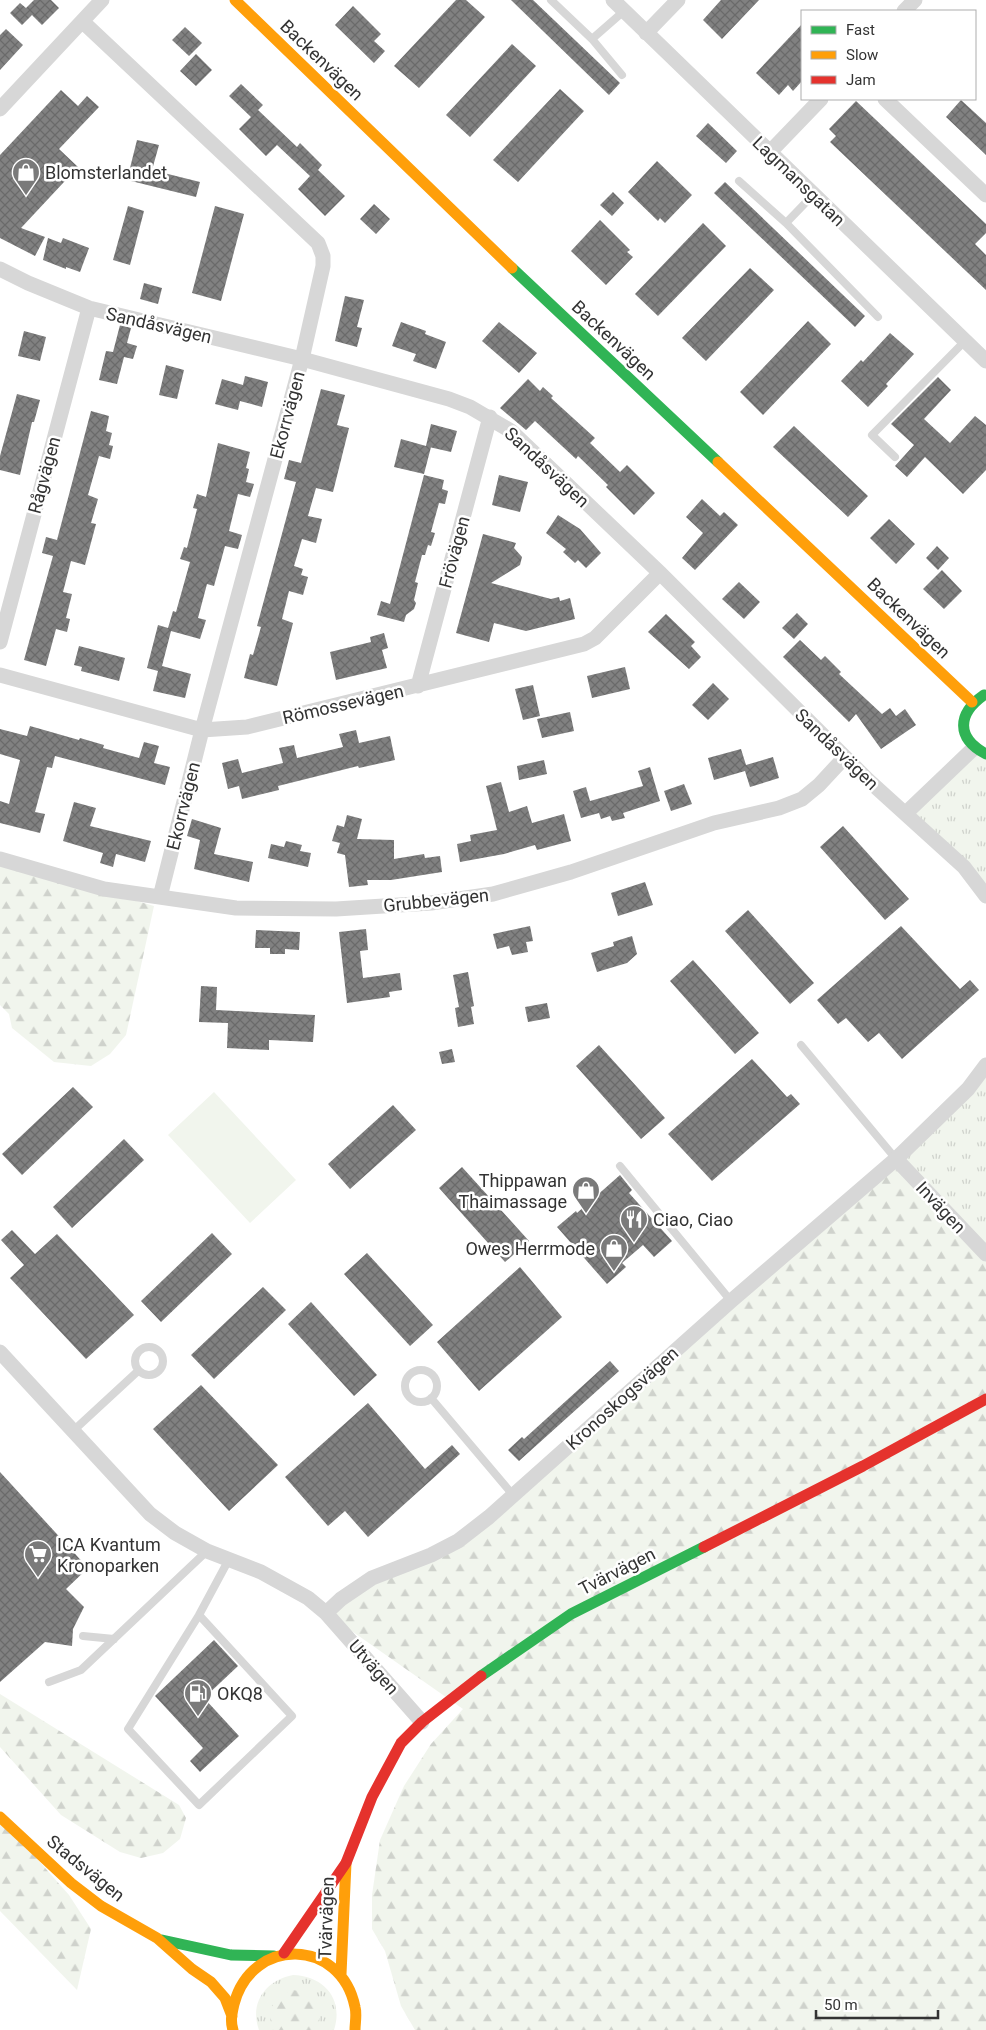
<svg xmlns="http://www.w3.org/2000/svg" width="986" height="2030" font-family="Roboto,sans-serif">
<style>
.grass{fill:url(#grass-tufts)}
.forest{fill:url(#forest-firs)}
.pitch{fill:#f1f5ed}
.building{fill:url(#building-cross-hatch)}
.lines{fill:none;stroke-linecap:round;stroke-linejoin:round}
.lane{stroke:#d7d7d7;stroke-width:8}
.street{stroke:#d7d7d7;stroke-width:15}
.fast{stroke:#30b455;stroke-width:11}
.slow{stroke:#ff9f0a;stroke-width:11}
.jam{stroke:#e5322d;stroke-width:11}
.labels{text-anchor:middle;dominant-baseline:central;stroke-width:5;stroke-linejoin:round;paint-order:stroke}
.street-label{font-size:18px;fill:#333;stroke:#fff}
.poi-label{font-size:18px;fill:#333;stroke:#fff;text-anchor:start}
</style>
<defs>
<pattern id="grass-tufts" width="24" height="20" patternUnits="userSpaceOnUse" patternTransform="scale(1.25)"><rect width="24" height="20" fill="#f1f5ed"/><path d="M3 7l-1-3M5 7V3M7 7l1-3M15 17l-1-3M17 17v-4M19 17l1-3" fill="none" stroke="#cfd2cc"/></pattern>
<pattern id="forest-firs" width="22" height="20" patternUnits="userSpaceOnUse" patternTransform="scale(1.25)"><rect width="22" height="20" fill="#f1f5ed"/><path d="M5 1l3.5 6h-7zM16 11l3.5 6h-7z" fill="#cfd2cc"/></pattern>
<pattern id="building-cross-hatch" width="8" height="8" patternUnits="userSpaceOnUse" patternTransform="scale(1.25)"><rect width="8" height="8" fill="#818181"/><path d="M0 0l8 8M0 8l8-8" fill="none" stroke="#6a6a6a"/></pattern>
</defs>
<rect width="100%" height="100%" fill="#fff"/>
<path class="grass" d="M974,748L986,754V896L906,813Z
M986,1065V1254L896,1159Z
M293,1975C324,1976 344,1999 334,2030H259C249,2003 266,1980 293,1975Z"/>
<path class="forest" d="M0,861L154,906L126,1035L110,1054L91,1066L54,1062L12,1028L9,1014L0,1005Z
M896,1159L986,1244V2030H415L401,2006L385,1951L372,1929V1895L380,1840L404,1786L431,1744L463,1709L326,1613L341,1599L458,1541Z
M0,1694L179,1805L186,1818L180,1839L163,1853L141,1858L120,1852L61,1815L0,1747Z
M0,1817L69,1895L91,1929L77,1990L0,1911Z
M293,1990C315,1992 326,2010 316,2030H274C264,2012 274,1995 293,1990Z"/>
<path class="pitch" d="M214,1092L296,1180L250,1223L168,1135Z"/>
<path class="building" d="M34,0H51L59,8L42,25L32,15L22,25L10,13L20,3L26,8Z
M456,0H466L485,17L419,88L394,66Z
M511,0H533L620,83L609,95Z
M721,0H759L722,39L703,20Z
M353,6L381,34L374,41L385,51L374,63L335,25Z
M802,24V81L793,91L788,85L779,95L756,73Z
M185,27L202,43L189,56L172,40Z
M6,29L23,45L0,70V35Z
M512,44L536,66L470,137L446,115Z
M196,54L212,70L196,86L180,71Z
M241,84L263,105L258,110L297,147L300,143L322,165L318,170L345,196L325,216L298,189L310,176L277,145L266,156L239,129L251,117L229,96Z
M560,89L584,111L518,182L493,160Z
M61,90L78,106L87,96L99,107L59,149L78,167L21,228L45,237L35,256L0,238V155Z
M961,100L986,123V155L946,117Z
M856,101L986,224V233L975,244L986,255V290L830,142L836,136L829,129Z
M708,123L737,151L726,163L696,136Z
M137,140L159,145L152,170L200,182L196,197L127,180Z
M657,161L692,195L665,223L660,218L658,221L628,192Z
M725,182L865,316L855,327L714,193Z
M613,192L624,203L612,216L600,205Z
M374,204L390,219L376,234L360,219Z
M128,206L144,211L130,265L113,260Z
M215,206L244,214L221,301L192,293Z
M600,220L630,250L627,252L633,257L606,285L571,251Z
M703,223L726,246L658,316L635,294Z
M48,238L61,243L63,238L89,248L80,272L66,267V269L43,260Z
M750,268L774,290L706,361L682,338Z
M144,283L162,288L158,304L140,299Z
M345,296L364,300L357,327L362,328L357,347L335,341Z
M808,321L831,344L763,415L740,392Z
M401,322L426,331L425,334L446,342L436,369L413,361L416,354L392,346Z
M499,322L537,353L519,373L482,341Z
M120,325L131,328L127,343L137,346L133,359L124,357L117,384L99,380L106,351L113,352Z
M24,331L46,337L40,361L18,356Z
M890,333L914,354L886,384L888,386L868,407L841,381L861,360L863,362Z
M166,365L184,370L177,399L159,395Z
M245,376L268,382L262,407L240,401L238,410L215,404L222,379L243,385Z
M938,377L951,390L924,419L950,443L975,416L986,425V470L963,494L925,457L907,477L895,466L914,445L891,424Z
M528,379L540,391L543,387L553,396L551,398L595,438L590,443L620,472L627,465L655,493L634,515L606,487L608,485L578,456L576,459L535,421L526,430L500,408Z
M321,389L345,395L337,425L349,428L333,492L316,488L308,516L322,519L316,543L302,539L294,566L303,569L301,575L308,577L303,595L289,591L282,619L293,623L277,686L244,678L250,654L253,655L261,627L257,626L296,482L284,479L289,460L301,463Z
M17,394L40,400L34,422H32L20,475L0,470V456Z
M91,411L109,416L106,431L112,433L109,445L113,446L110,459L99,456L88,495L98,499L91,523L96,524L85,565L71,561L63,592L72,594L66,618L70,619L67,632L56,629L46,666L24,660L53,556L42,553L46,537L57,540Z
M431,424L457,431L451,452L429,447H431L424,474L394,467L401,439L426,446Z
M794,426L868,496L848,517L773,447Z
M218,443L250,452L246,468L249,469L246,482L254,484L250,497L238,494L229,531L242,535L238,549L225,546L214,586L207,584L198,618L206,620L200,639L171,631L162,666L191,674L185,698L153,691L158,671L147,668L158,625L168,628L173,611L176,612L190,562L180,559L184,547L187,548L197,509L193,508L197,494L206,497Z
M424,475L444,480L442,489L448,491L445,504L439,503L431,532L435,533L431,546L428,545L425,555H422L415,582L418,583L414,600L416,603L414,609L406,615L404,622L377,615L381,601L390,604Z
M499,475L528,482L520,512L492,505Z
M702,499L720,516L724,512L738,525L695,570L682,558L703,533L686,517Z
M558,515L580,529L601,553L586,568L578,560L575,563L563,552L566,549L546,533Z
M889,519L915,544L896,564L870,538Z
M483,534L516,543L514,548L522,557L520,565L491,583L551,599L559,597L560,601L570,598L575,619L526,631L494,623L489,642L456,633Z
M937,546L949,558L938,570L926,558Z
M942,570L962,591L944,609L923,589Z
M739,582L760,602L744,619L722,599Z
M797,613L808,624L794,639L782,628Z
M666,614L695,642L691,646L701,657L689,669L648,632Z
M384,633L388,648L382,650L387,668L336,680L330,652L371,642L370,637Z
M800,640L821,660L825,656L841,672L839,674L882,714L890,708L896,716L905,709L916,725L881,749L856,714L849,722L783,657Z
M79,646L125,658L119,681L81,671L82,667L74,665Z
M625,667L630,689L592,698L587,676Z
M713,683L729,699L708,720L692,705Z
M533,685L540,716L523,720L515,689Z
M570,712L574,731L542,738L537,719Z
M30,726L79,740L80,738L104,745L103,748L139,758L144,742L159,746L154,763L170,767L165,785L55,756L52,768L47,767L35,812L45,814L40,833L0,823V801L9,804L20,760L0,754V729L27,736Z
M356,730L359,743L390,736L395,760L359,768L358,766L278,786L279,790L242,799L239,786L228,789L222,763L238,759L242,773L283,763L279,748L294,745L297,758L343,747L339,734Z
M741,749L746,765L773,757L779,778L750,787L745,771L714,780L708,758Z
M544,760L547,774L519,780L517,766Z
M650,767L660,801L623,813L625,818L612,821L610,816L601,819L599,813L581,818L573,791L586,787L590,801L643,786L638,771Z
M501,782L509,812L527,806L532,823L564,814L571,841L537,850L535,845L504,854L460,862L457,844L471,841L470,835L497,830L486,786Z
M684,784L692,804L671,811L664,791Z
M74,802L96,808L90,826L151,841L145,862L116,854L113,867L100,863L103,853L63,841Z
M347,815L362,819L357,839L394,840V859L424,854L425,858L440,856L442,872L391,880H367L368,885L349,887L345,855L337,853L340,843L332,841L337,825L344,827Z
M192,819L221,828L214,854L253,862L249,882L194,869L200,840L187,836Z
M843,826L909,899L885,920L820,847Z
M286,841L302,845L300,851L311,853L308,867L268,858L271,844L284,847Z
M645,882L653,905L618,916L611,893Z
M748,910L814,983L790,1004L725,931Z
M530,926L533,941L526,942L528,952L512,955L509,946L497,949L493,934Z
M901,926L960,989L970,980L979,990L902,1059L879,1033L868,1042L846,1018L838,1024L817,1000Z
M366,929L368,950L360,951L363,978L400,973L402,990L389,992L390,997L347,1003L339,932Z
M256,930L300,932L299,950L285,949V954H270V948H255Z
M632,936L637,954L627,963L597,972L591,953L614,946L613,942Z
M693,960L759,1033L735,1054L670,981Z
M468,972L474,1006L471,1007L474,1024L458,1027L455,1008L459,1007L453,975Z
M201,986L217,987L216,1010L315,1015L313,1042L269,1040V1050L227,1048L228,1023L199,1022Z
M547,1003L550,1018L528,1022L525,1007Z
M599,1045L665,1118L641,1139L576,1066Z
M452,1049L455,1062L442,1064L439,1052Z
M752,1059L787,1097L791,1094L800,1104L712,1181L668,1134Z
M73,1087L93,1107L22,1175L2,1154Z
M393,1105L416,1130L350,1189L328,1164Z
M124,1139L144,1160L72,1228L53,1207Z
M462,1167L529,1241L505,1262L439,1188Z
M620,1175L632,1190L629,1193L672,1241L654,1257L643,1245L622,1263L626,1267L607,1284L557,1227L576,1211L577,1213Z
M12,1230L35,1254L57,1234L134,1315L86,1359L10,1278L24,1265L1,1240Z
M212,1233L232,1254L161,1322L141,1301Z
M367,1253L433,1325L410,1346L344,1274Z
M520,1267L562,1317L479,1391L437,1342Z
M263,1287L286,1310L214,1379L191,1355Z
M311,1302L377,1375L354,1396L288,1324Z
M610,1361L619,1371L519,1461L508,1450L522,1437L524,1439Z
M201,1385L278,1465L229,1511L153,1429Z
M368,1403L425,1469L452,1445L460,1454L368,1537L345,1511L328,1526L285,1477Z
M0,1472L88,1568L66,1589L84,1607L73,1629L72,1646L45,1642L0,1682Z
M214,1640L238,1666L204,1698L239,1736L200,1772L190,1761L203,1748L155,1696Z"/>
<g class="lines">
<path class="lane" d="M551,0L592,39
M622,75L592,39L624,11
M739,181L786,223L813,195
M786,223L878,317
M895,457L872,435L965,341
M801,1045L896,1159
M620,1166L731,1301
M135 1361a14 14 0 1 1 28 0a14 14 0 1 1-28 0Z
M405 1386a16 16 0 1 1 32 0a16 16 0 1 1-32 0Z
M431,1398L513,1495
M73,1431L138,1371
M199,1615L292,1716L199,1805L128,1729L199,1615L228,1561
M83,1636L114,1639
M49,1682L81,1670L207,1551"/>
<path class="street" d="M613,0L986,361
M904,11L915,0
M83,22L318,243L323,256V266L302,359L202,730L160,897
M646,33L678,0
M885,99L986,195
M0,109L102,0
M769,153L821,99
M0,269L28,283L89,308L302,359L449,399L470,407L511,431L660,573L868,780L964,867L986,896
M0,642L89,308
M0,675L202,730L247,727L584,644L595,638L660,573
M418,686L490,417
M906,813L974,748
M0,859L104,889L236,908L336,909L431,903L493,894L571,872L714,823L779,808L802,799L819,785L845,757
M896,1159L986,1254
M0,1352L150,1514L175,1533L207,1551L261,1572L308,1598L326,1613L422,1722
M326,1613L341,1599L372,1578L431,1555L458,1541L489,1517L731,1301L896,1159L968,1089L986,1065"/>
<path class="fast" d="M512,268L718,462
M984,695C957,714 956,738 986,754
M481,1676L571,1614L704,1547
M162,1940L231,1955L274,1956"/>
<path class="slow" d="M235,0L512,268
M718,462L972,702
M0,1817L71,1883L101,1906L157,1938L192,1969L211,1982L225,1998L232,2016
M341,1974L346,1863
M233,2030C230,2021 232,2013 234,2004C252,1936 341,1938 355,2007C357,2014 355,2023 355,2030"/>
<path class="jam" d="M704,1547L863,1466L986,1399
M284,1953L346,1863L372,1797L401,1743L422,1722L481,1676"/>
</g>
<defs>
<g id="shop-pin" transform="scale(1.4375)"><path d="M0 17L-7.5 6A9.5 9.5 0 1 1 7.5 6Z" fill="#7a7a7a" stroke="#fff"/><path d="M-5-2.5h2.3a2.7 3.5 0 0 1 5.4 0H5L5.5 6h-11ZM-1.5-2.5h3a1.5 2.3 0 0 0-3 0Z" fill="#fff"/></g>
<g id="restaurant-pin" transform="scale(1.4375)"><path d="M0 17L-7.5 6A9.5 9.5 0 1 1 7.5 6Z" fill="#7a7a7a" stroke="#fff"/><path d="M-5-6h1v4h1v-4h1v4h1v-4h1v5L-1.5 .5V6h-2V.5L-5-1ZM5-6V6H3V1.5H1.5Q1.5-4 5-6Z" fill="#fff"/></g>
<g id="supermarket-pin" transform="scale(1.4375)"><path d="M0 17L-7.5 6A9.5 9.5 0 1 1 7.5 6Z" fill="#7a7a7a" stroke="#fff"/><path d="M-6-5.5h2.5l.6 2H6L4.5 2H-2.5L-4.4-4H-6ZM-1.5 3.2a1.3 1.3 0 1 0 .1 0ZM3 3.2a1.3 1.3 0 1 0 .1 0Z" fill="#fff"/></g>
<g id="fuel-pin" transform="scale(1.4375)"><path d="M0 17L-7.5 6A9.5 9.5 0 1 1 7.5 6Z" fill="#7a7a7a" stroke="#fff"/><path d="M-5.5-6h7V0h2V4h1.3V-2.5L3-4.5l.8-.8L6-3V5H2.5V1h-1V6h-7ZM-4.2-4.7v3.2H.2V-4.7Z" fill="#fff"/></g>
</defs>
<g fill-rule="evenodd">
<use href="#shop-pin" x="26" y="172"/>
<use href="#shop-pin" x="586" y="1190"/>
<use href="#restaurant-pin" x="634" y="1219"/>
<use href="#shop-pin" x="614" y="1248"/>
<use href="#supermarket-pin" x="38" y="1554"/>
<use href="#fuel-pin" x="198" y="1693"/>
</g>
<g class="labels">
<g class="street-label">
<text transform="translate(322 60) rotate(44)">Backenvägen</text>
<text transform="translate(799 181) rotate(44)">Lagmansgatan</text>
<text transform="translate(159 325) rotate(13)">Sandåsvägen</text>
<text transform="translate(614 340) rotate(43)">Backenvägen</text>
<text transform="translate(287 415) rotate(-75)">Ekorrvägen</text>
<text transform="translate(547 467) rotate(43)">Sandåsvägen</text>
<text transform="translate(44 475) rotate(-75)">Rågvägen</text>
<text transform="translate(454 552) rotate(-75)">Frövägen</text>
<text transform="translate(909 618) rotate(44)">Backenvägen</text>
<text transform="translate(343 704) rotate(-13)">Römossevägen</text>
<text transform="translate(837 749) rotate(44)">Sandåsvägen</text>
<text transform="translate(183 806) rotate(-76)">Ekorrvägen</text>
<text transform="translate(436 900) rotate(-6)">Grubbevägen</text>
<text transform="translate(941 1207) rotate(47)">Invägen</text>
<text transform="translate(622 1398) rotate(-42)">Kronoskogsvägen</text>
<text transform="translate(617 1571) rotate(-27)">Tvärvägen</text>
<text transform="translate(374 1667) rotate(49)">Utvägen</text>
<text transform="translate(86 1868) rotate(39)">Stadsvägen</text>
<text transform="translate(326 1918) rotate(-88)">Tvärvägen</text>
</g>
<g class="poi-label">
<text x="45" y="172">Blomsterlandet</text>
<text x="567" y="1180" text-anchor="end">Thippawan<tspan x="567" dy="21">Thaimassage</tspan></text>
<text x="653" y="1219">Ciao, Ciao</text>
<text x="595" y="1248" text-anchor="end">Owes Herrmode</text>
<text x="57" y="1544">ICA Kvantum<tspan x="57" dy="21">Kronoparken</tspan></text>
<text x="217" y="1693">OKQ8</text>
</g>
</g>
<rect x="801" y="10" width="175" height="90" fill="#ffffff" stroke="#adadad"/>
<rect x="811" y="26" width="25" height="8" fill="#30b455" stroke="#adadad"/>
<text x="846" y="35" font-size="15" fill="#333333">Fast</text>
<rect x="811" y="51" width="25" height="8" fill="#ff9f0a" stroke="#adadad"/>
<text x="846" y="60" font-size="15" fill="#333333">Slow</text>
<rect x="811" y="76" width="25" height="8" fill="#e5322d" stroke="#adadad"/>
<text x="846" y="85" font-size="15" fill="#333333">Jam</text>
<path d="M816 2010v8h122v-8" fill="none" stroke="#333333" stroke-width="2.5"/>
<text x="824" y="2010" font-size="15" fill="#333333" stroke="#ffffff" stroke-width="4" paint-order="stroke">50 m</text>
</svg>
